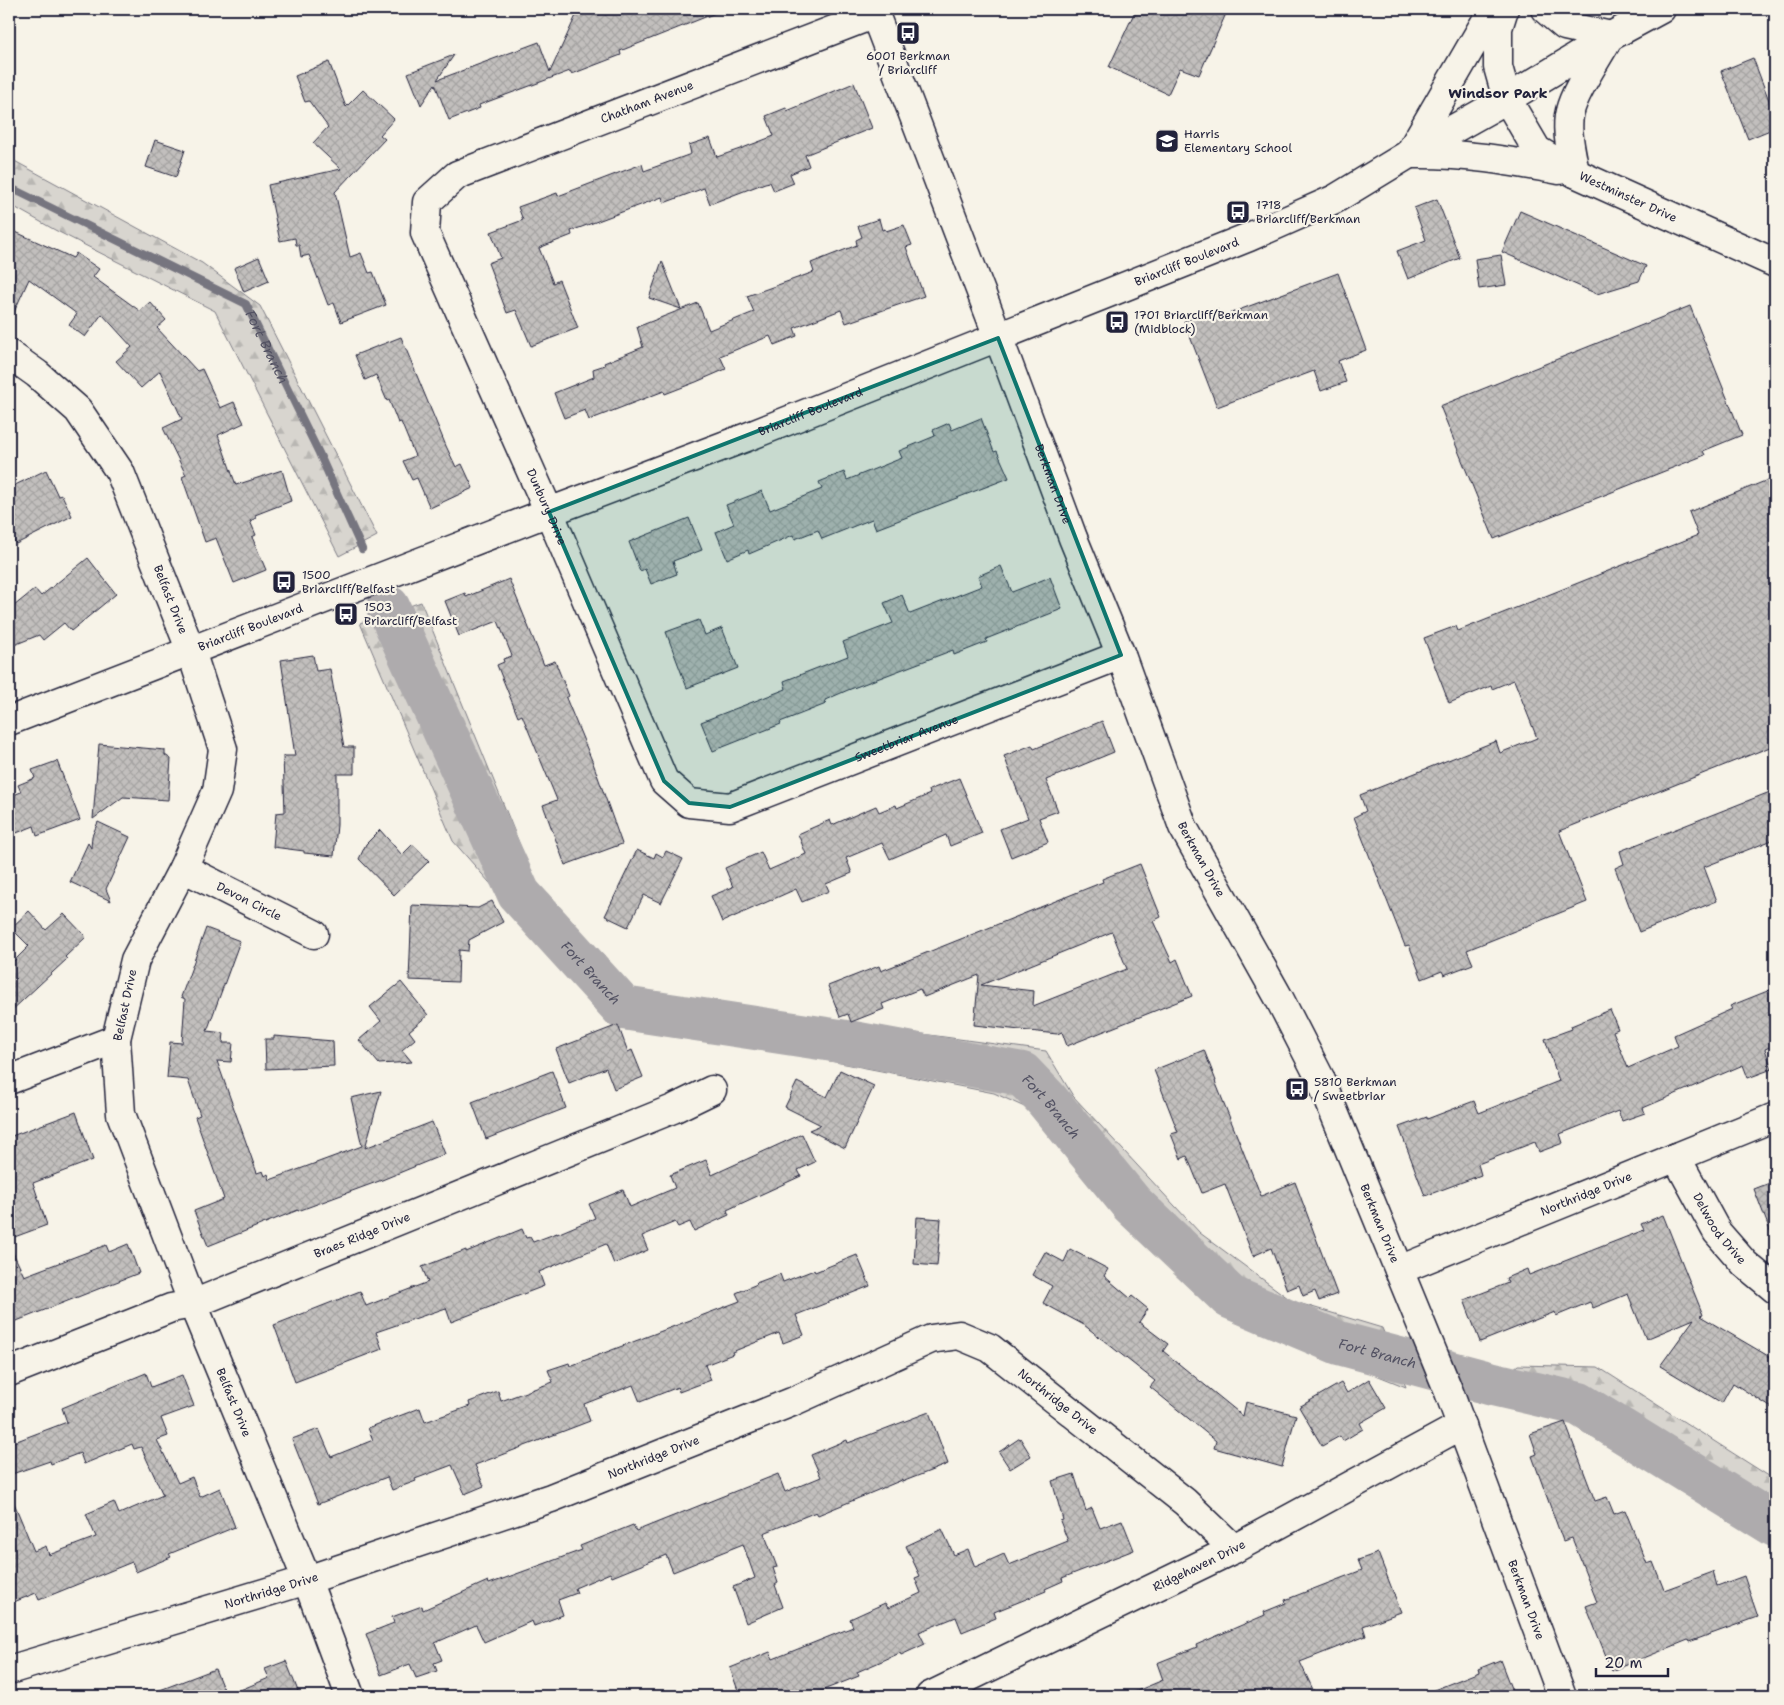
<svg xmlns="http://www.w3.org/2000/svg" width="1784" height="1705" font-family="'Shantell Sans',sans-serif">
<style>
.forest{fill:url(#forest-firs);stroke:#7d7c85}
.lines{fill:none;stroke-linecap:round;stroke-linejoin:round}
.stream{stroke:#76747f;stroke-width:8}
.river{stroke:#aeabad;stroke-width:44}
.building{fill:url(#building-cross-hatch);stroke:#22223b;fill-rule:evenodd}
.minor-casing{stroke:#22223b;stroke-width:31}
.minor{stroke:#f7f3e8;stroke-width:28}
.marked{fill:#0f766e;fill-opacity:0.2;stroke:#0f766e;stroke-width:4;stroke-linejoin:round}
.labels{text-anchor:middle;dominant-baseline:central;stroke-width:4.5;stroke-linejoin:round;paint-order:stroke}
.poi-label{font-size:12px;fill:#22223b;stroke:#f7f3e8;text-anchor:start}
.street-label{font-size:12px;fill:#22223b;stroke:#f7f3e8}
.neighbourhood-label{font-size:14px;font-weight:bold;fill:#22223b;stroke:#f7f3e8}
.water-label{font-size:14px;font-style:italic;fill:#535263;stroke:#f7f3e8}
</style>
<defs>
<pattern id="forest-firs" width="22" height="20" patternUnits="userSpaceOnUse" patternTransform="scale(1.25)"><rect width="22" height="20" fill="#d8d5cf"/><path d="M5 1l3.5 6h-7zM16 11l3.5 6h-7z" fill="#b9b7b3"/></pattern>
<pattern id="building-cross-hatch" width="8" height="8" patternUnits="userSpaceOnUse" patternTransform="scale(1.25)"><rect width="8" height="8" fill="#c2bfbd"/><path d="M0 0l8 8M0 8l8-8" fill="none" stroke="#a6a4a3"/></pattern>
</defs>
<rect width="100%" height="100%" fill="#f7f3e8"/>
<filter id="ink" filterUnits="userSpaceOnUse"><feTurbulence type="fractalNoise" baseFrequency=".02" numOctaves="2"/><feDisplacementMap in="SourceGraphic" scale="10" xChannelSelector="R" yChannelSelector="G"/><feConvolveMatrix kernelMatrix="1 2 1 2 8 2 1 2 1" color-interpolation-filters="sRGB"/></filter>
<g filter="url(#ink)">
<path class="forest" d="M9,158L202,263L260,306L377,536L339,556L215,311L55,230L9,204Z
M421,602L535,882L639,995L1046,1051L1073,1096L1200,1233L1292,1301L1382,1328L1406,1387L1219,1312L1136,1228L1044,1116L994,1093L656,1027L604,1013L453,841L360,623Z
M1518,1365L1598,1367L1775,1480V1544L1583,1426L1490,1397L1497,1382Z"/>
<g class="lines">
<path class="stream" id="s1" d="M9,187L246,304L319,453L362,549"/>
<path class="river" id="s2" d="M388,607L519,894L623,1008L853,1043L1022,1074L1046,1099L1132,1204L1230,1297L1339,1343L1489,1383L1579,1404L1775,1525"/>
</g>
<path class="building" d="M579,9H584L597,15L604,12L605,15L620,9L723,10L620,51L621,55L572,74L570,71L479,105L480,108L449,120L435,84L421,105L408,73L454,55L437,80L539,42L550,72Z
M1136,9H1228L1199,75L1180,68L1168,94L1109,67Z
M1753,58L1775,116V128L1748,139L1721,71Z
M329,62L346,107L363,90L394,119L380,135L385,139L335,192L350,257L361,253L369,273L373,272L386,305L341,322L334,303L328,305L309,255L301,257L299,245H296L295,238L280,241L268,185L341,169L313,143L328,127L309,101L305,102L295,76Z
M854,83L872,128L805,155L809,166L790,174L794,183L774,191L770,182L765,183L710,204L704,188L664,203L662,197L571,231L572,235L539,248L553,283L559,280L578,328L531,346L516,310L507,313L488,263L501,258L491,232L523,220L518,207L557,193L558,196L642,164L644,171L691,154L689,145L710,138L717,157L740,149L774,136L766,116L786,108L787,111Z
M155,140L185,150L176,177L146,167Z
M1437,199L1460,258L1408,279L1397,251L1426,240L1414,208Z
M1520,211L1646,266L1639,281L1597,294L1502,252Z
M879,219L882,230L885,229L886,231L904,225L912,245L906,247L924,296L846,323L841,310L794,328L797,336L774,345L770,336L720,356L726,369L696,382L665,394L664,391L589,420L585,410L564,418L554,393L594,377L593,369L605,365L604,363L643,347L637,327L698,303L709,330L754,312L747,296L814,272L811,263L857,245L856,240L862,237L858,226Z
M9,229L73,258L76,253L99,269L93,277L140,311L150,302L166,320L157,328L197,371L202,369L220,408L234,402L244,423L218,435L236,485L282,470L291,501L255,515L256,518L250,521L256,535L252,537L266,570L234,583L216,538L205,542L182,477L186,475L163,428L182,419L160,371L141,388L116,361L132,347L102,314L85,337L69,325L77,314L29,279L9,323Z
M1501,255L1506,285L1479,289L1475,259Z
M259,257L269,281L244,292L234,268Z
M662,261L681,309L649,298Z
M1338,273L1366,350L1338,361L1346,382L1321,391L1314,371L1217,407L1184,321L1217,309L1220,317Z
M1690,306L1742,435L1703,451L1705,455L1494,539L1440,406Z
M401,337L446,446L456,467L462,464L473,488L430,508L417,478L412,480L403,461L415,456L401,422L398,423L389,400L387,401L376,375L365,380L355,355Z
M981,418L994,452L997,451L1009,478L876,529L872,519L822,539L818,530L795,539L793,535L749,554L748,550L727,559L716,532L734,524L726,505L762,491L770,510L822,489L819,482L844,472L847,480L902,458L899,451L935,436L933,430L949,423L952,430Z
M46,470L58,496L62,495L72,516L16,544L9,530V488Z
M1775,477V745L1559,831L1587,902L1467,950L1473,964L1444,975L1442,971L1422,979L1409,945L1405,946L1354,817L1366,811L1360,795L1496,741L1500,753L1537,738L1514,680L1492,689L1491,686L1449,703L1424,638L1456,626L1458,631L1698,535L1689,512Z
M689,518L702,550L673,561L677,574L651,584L645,569L640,571L629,542Z
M88,558L116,594L71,631L64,623L43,640L39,635L9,647V610L35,589L41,596Z
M1001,566L1012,592L1050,577L1062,609L986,639L987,642L954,655L953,650L848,690L825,700L826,704L780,722L781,724L713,751L701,722L786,689L784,681L848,656L843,642L893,623L884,603L902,595L910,614L982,586L978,576Z
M509,579L544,665L555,661L569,696L566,698L593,763L622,844L565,865L543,805L557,800L522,715L518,717L497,665L504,662L503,659L512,656L498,621L459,636L445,601L465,593L466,597Z
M699,620L705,635L722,628L738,668L687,688L666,632Z
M313,655L316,671L330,669L344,747H354V774H337V825L334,856L304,853V851L273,847L276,813L285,812L283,756H295L281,660Z
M1102,721L1114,752L1046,780L1058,811L1039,818L1048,842L1011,857L1000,829L1028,818L1004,756L1032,745L1034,749Z
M99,744L165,750V755L171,759L168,800L123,797L93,819Z
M57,761L80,820L37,836L34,826L9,836V797L21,792L18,785L35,778L32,770Z
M959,778L982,833L950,846L946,835L890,859L882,843L846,858L852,873L826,884L829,891L802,902L796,889L722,922L711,896L733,887L725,868L761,852L769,870L806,854L798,834L830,820L832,825L876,806L879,812L896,805L897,808L930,794L929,790Z
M1775,790V839L1704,867L1717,901L1639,932L1615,868L1624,864L1620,851Z
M98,822L130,837L106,889L111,901L70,882L88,843L91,848L92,836Z
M380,830L402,855L413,844L429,861L394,895L359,859L366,844Z
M637,850L654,858L656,853L663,857L666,851L683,859L661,903L644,895L628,927L605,916Z
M1140,864L1161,917L1153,921L1172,962L1177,959L1192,996L1067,1046L1062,1032L1057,1034L974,1025L979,975L924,997L920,989L882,1004L884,1009L851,1022L848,1014L840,1017L828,986L879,966L881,971L1103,882L1102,879ZM1112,932L1127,969L1033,1006L1034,991L981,985Z
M492,901L503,922L469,940L468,951L459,950L458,982L409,980L412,905L478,908Z
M29,911L46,930L64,914L86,937L65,957L67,959L9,1013V966L29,946L11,928Z
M206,928L240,941L207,1031L224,1033L223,1043H233L231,1062L217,1061L257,1173L263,1171L265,1176L268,1174L270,1180L362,1146L351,1098L381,1091L365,1148L432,1122L445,1154L382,1180L298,1211V1210L208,1246L194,1211L224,1199L195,1117L200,1115L188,1080L167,1078L170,1042L182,1043L185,999L181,997Z
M401,982L428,1015L409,1031L415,1039L402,1050L412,1062L379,1064L359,1040L381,1021L370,1007Z
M1775,988V1045L1765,1049L1772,1069L1748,1078L1743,1065L1643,1108L1645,1113L1622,1121L1618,1111L1560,1134L1563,1143L1539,1152L1535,1142L1478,1164L1481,1175L1425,1196L1399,1127L1427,1117V1119L1474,1101L1479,1113L1559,1081L1545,1039L1572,1029L1571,1026L1610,1010L1618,1029L1613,1031L1628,1068L1678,1046L1674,1035L1732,1009L1730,1006Z
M618,1025L628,1052L632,1050L643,1077L614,1089L606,1068L569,1083L556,1049Z
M274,1036L333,1041L334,1066L266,1069L265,1039H274Z
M1204,1050L1216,1081H1215L1261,1196L1295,1182L1337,1294L1319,1301L1315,1291L1303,1296L1299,1285L1287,1290L1271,1248L1253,1256L1225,1184L1202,1193L1187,1156L1181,1159L1171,1134L1178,1132L1154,1070Z
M840,1070L874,1086L845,1148L809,1130L821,1125L785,1107L797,1082L827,1097Z
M552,1071L566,1108L486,1139L472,1102Z
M76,1112L93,1160L33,1183L47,1225L9,1239V1137Z
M802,1134L815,1162L798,1170L801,1176L727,1210L729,1215L694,1231L690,1222L678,1227L675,1222L642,1236L648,1250L614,1264L606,1244L539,1272L544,1286L451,1322L446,1308L376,1332L382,1349L295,1382L274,1325L360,1291L366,1306L428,1282L422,1267L466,1250V1252L522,1229L526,1238L530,1237L533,1242L557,1233V1234L595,1218L589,1204L623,1190L630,1207L675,1188L670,1175L706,1160L712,1175Z
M1775,1181V1240L1774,1241L1754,1189Z
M1663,1215L1703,1315L1700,1316L1775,1360V1410L1733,1383L1722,1403L1660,1366L1694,1319L1646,1339L1628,1294L1593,1308L1590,1302L1556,1316L1555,1312L1480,1342L1464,1300L1508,1283L1506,1278L1527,1269L1529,1275L1644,1230L1641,1224Z
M917,1217L941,1219L937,1266L914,1264Z
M9,1244L24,1276L106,1245L109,1252L128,1244L139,1273L9,1324Z
M1070,1249L1108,1269L1104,1276L1130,1298L1132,1296L1148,1309L1139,1322L1168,1344L1163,1351L1243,1416L1246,1402L1296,1415L1282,1467L1214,1448L1216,1441L1150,1387L1155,1381L1084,1325L1043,1303L1052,1286L1032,1275L1045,1252L1064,1262Z
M857,1255L870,1286L796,1315L804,1335L783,1343L779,1333L732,1352L733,1354L705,1365L711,1380L679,1392L678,1387L640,1402L633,1385L584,1404L590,1421L475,1465L484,1486L465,1494L452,1465L415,1479L416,1481L392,1490L387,1477L318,1504L292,1439L319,1429L331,1457L373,1440L368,1428L420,1408L425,1422L470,1406L469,1402L498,1391L501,1401L553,1382L548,1370L569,1363L570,1366L740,1301L736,1293L757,1284L756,1283L780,1274L783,1282L814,1270L815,1272Z
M146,1373L151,1387L182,1375L194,1406L161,1418L168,1436L157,1440L178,1483L192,1477L200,1497L220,1488L235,1527L169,1554L171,1557L136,1572L132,1562L39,1600L36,1593L9,1604V1491L34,1551L46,1546L49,1555L96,1537L86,1514L114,1502L119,1514L163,1495L141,1447L134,1449L132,1444L84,1464L80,1453L51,1464L50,1461L9,1475V1444L67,1422L62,1408Z
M1369,1379L1386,1408L1360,1423L1363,1429L1343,1441L1340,1436L1322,1446L1299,1407L1341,1383L1347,1393Z
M929,1412L948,1464L902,1482V1480L818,1515L816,1512L764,1533L777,1567L773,1568L778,1583L775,1585L783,1607L746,1623L733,1587L755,1578L743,1544L673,1572L666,1555L612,1577L610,1573L575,1588L577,1593L558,1600L563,1615L534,1626L532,1621L484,1642L476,1625L435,1643L442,1660L434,1663L437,1671L416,1678L410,1664L381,1675L366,1634L394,1623L392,1617L422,1606L423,1610L488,1581L489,1584L582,1550L580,1546L633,1525L636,1531L778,1474L785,1492L821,1477L811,1455L847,1440L848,1443Z
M1565,1422L1595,1501L1607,1497L1614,1514L1625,1510L1647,1564L1653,1562L1664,1590L1713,1572L1717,1586L1744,1576L1758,1617L1689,1642L1688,1640L1612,1671L1586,1606L1597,1602L1572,1538L1563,1541L1532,1456L1537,1454L1530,1434Z
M1020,1438L1031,1456L1010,1469L999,1452Z
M1074,1474L1086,1511L1092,1508L1100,1528L1122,1520L1134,1550L1062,1578L1063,1581L1045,1589L1046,1591L994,1612L996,1618L962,1632L956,1617L919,1632L925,1644L901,1655L900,1653L857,1672L859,1676L808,1696H740L730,1668L770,1652L773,1659L853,1627L850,1619L885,1603L888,1608L921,1593L915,1578L920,1576L906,1546L942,1529L954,1555L968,1549L975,1567L1004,1554L1009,1565L1068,1541L1060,1521L1063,1520L1052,1481Z
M1378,1553L1401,1612L1363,1626L1366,1636L1300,1662L1316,1696H1125L1163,1680L1157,1663L1197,1647L1196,1645L1265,1615L1264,1612L1286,1603L1285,1600L1362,1570L1358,1560Z
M1500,1660L1514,1696H1419L1479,1672L1478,1669Z
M286,1661L300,1696H148L147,1695L215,1669L226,1696L269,1678L265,1669Z"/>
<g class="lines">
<g class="minor-casing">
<g id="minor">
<path id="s3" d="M873,9L1008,363L1073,538L1121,655L1183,827L1279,998L1320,1078L1449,1392L1562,1696"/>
<path id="s4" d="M1504,9L1498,28V67L1507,99L1537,150L1575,173L1775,263"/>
<path d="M1545,9L1565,26L1611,36"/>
<path id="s5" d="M875,14L457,175L427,202L425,233L549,512L664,781L689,803L730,807L1121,655"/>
<path d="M1409,154L1493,9"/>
<path d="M1413,154C1465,153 1509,161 1559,170"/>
<path d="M1575,173C1572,154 1565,130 1570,111C1575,90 1597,59 1608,39"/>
<path id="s6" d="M9,354L37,374L78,410L120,472L191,651L223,749L217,791L183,868L135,960L116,1039L121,1114L193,1304L307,1580L350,1696"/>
<path id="s7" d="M9,721L549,512L747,437L1249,237L1335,199L1409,154L1507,99L1611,36L1661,9"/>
<path id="s8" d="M183,868L314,934"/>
<path d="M9,1080L116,1039"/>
<path id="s9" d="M1676,1157L1717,1232L1745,1264L1775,1289"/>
<path id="s10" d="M1399,1270L1775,1117"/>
<path id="s11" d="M9,1372L171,1308L193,1304L673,1109L712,1090"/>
<path id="s12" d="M9,1670L307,1580L551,1498L792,1402L931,1339L959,1335L990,1348L1185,1502L1234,1549"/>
<path id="s13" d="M930,1696L1234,1549L1462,1425"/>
</g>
</g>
<use href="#minor" class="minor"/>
</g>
</g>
<path class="marked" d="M998,338L1121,655L730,807L689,803L664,781L549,512Z"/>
<defs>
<g id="bus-square" transform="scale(1.25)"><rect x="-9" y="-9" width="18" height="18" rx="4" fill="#22223b" stroke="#f7f3e8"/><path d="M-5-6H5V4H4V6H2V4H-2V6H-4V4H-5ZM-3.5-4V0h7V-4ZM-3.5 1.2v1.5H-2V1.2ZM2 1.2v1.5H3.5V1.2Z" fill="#fff"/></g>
<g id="school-square" transform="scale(1.25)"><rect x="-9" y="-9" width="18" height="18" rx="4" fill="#22223b" stroke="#f7f3e8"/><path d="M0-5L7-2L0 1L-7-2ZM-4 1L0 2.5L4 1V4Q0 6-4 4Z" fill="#fff"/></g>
</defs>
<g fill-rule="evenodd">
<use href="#bus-square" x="908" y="33"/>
<use href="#school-square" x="1167" y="141"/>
<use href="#bus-square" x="1238" y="212"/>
<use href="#bus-square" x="1117" y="322"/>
<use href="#bus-square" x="284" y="582"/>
<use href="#bus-square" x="346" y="614"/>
<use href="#bus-square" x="1297" y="1089"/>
</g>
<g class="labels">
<g class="poi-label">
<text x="908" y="56" text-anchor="middle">6001 Berkman<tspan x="908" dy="14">/ Briarcliff</tspan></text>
<text x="1184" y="134">Harris<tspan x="1184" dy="14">Elementary School</tspan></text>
<text x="1256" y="205">1718<tspan x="1256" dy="14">Briarcliff/Berkman</tspan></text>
<text x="1134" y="315">1701 Briarcliff/Berkman<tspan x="1134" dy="14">(Midblock)</tspan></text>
<text x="302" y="575">1500<tspan x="302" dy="14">Briarcliff/Belfast</tspan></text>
<text x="364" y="607">1503<tspan x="364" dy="14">Briarcliff/Belfast</tspan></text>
<text x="1314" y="1082">5810 Berkman<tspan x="1314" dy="14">/ Sweetbriar</tspan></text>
</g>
<g class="street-label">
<text transform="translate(647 102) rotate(-21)">Chatham Avenue</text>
<text stroke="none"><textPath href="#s4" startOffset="254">Westminster Drive</textPath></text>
<text stroke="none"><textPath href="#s7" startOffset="1264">Briarcliff Boulevard</textPath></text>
<text stroke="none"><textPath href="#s7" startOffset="859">Briarcliff Boulevard</textPath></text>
<text stroke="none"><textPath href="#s3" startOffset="508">Berkman Drive</textPath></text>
<text stroke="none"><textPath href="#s5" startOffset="819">Dunbury Drive</textPath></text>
<text stroke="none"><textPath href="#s6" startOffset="301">Belfast Drive</textPath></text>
<text stroke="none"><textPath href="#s7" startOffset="259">Briarcliff Boulevard</textPath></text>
<text stroke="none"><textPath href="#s5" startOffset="1381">Sweetbriar Avenue</textPath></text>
<text stroke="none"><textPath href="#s3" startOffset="912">Berkman Drive</textPath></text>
<text stroke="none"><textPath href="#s8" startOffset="74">Devon Circle</textPath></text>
<text transform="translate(125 1005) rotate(-78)">Belfast Drive</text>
<text stroke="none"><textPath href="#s10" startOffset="202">Northridge Drive</textPath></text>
<text stroke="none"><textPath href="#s3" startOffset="1318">Berkman Drive</textPath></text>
<text stroke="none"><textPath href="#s9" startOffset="84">Delwood Drive</textPath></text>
<text stroke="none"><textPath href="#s11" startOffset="379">Braes Ridge Drive</textPath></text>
<text stroke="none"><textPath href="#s6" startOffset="1156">Belfast Drive</textPath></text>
<text stroke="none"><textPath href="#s12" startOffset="1129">Northridge Drive</textPath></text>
<text stroke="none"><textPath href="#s12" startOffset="679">Northridge Drive</textPath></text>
<text stroke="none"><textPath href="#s13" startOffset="299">Ridgehaven Drive</textPath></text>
<text stroke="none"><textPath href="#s12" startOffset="274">Northridge Drive</textPath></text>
<text stroke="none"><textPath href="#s3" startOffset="1722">Berkman Drive</textPath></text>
</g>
<g class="neighbourhood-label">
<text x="1498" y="93">Windsor Park</text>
</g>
<g class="water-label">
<text stroke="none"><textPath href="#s1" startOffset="312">Fort Branch</textPath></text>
<text stroke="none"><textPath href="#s2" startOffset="422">Fort Branch</textPath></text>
<text stroke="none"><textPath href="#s2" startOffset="918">Fort Branch</textPath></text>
<text stroke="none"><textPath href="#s2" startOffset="1338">Fort Branch</textPath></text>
</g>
</g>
<rect width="1784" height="1705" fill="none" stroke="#f7f3e8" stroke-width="30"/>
<rect x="15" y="15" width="1754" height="1675" fill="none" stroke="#22223b" stroke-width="2" filter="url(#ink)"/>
<path d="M1596 1668v8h72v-8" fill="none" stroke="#22223b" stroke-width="2.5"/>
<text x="1604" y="1668" font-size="15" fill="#22223b" stroke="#f7f3e8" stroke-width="4" paint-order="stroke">20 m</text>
</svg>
